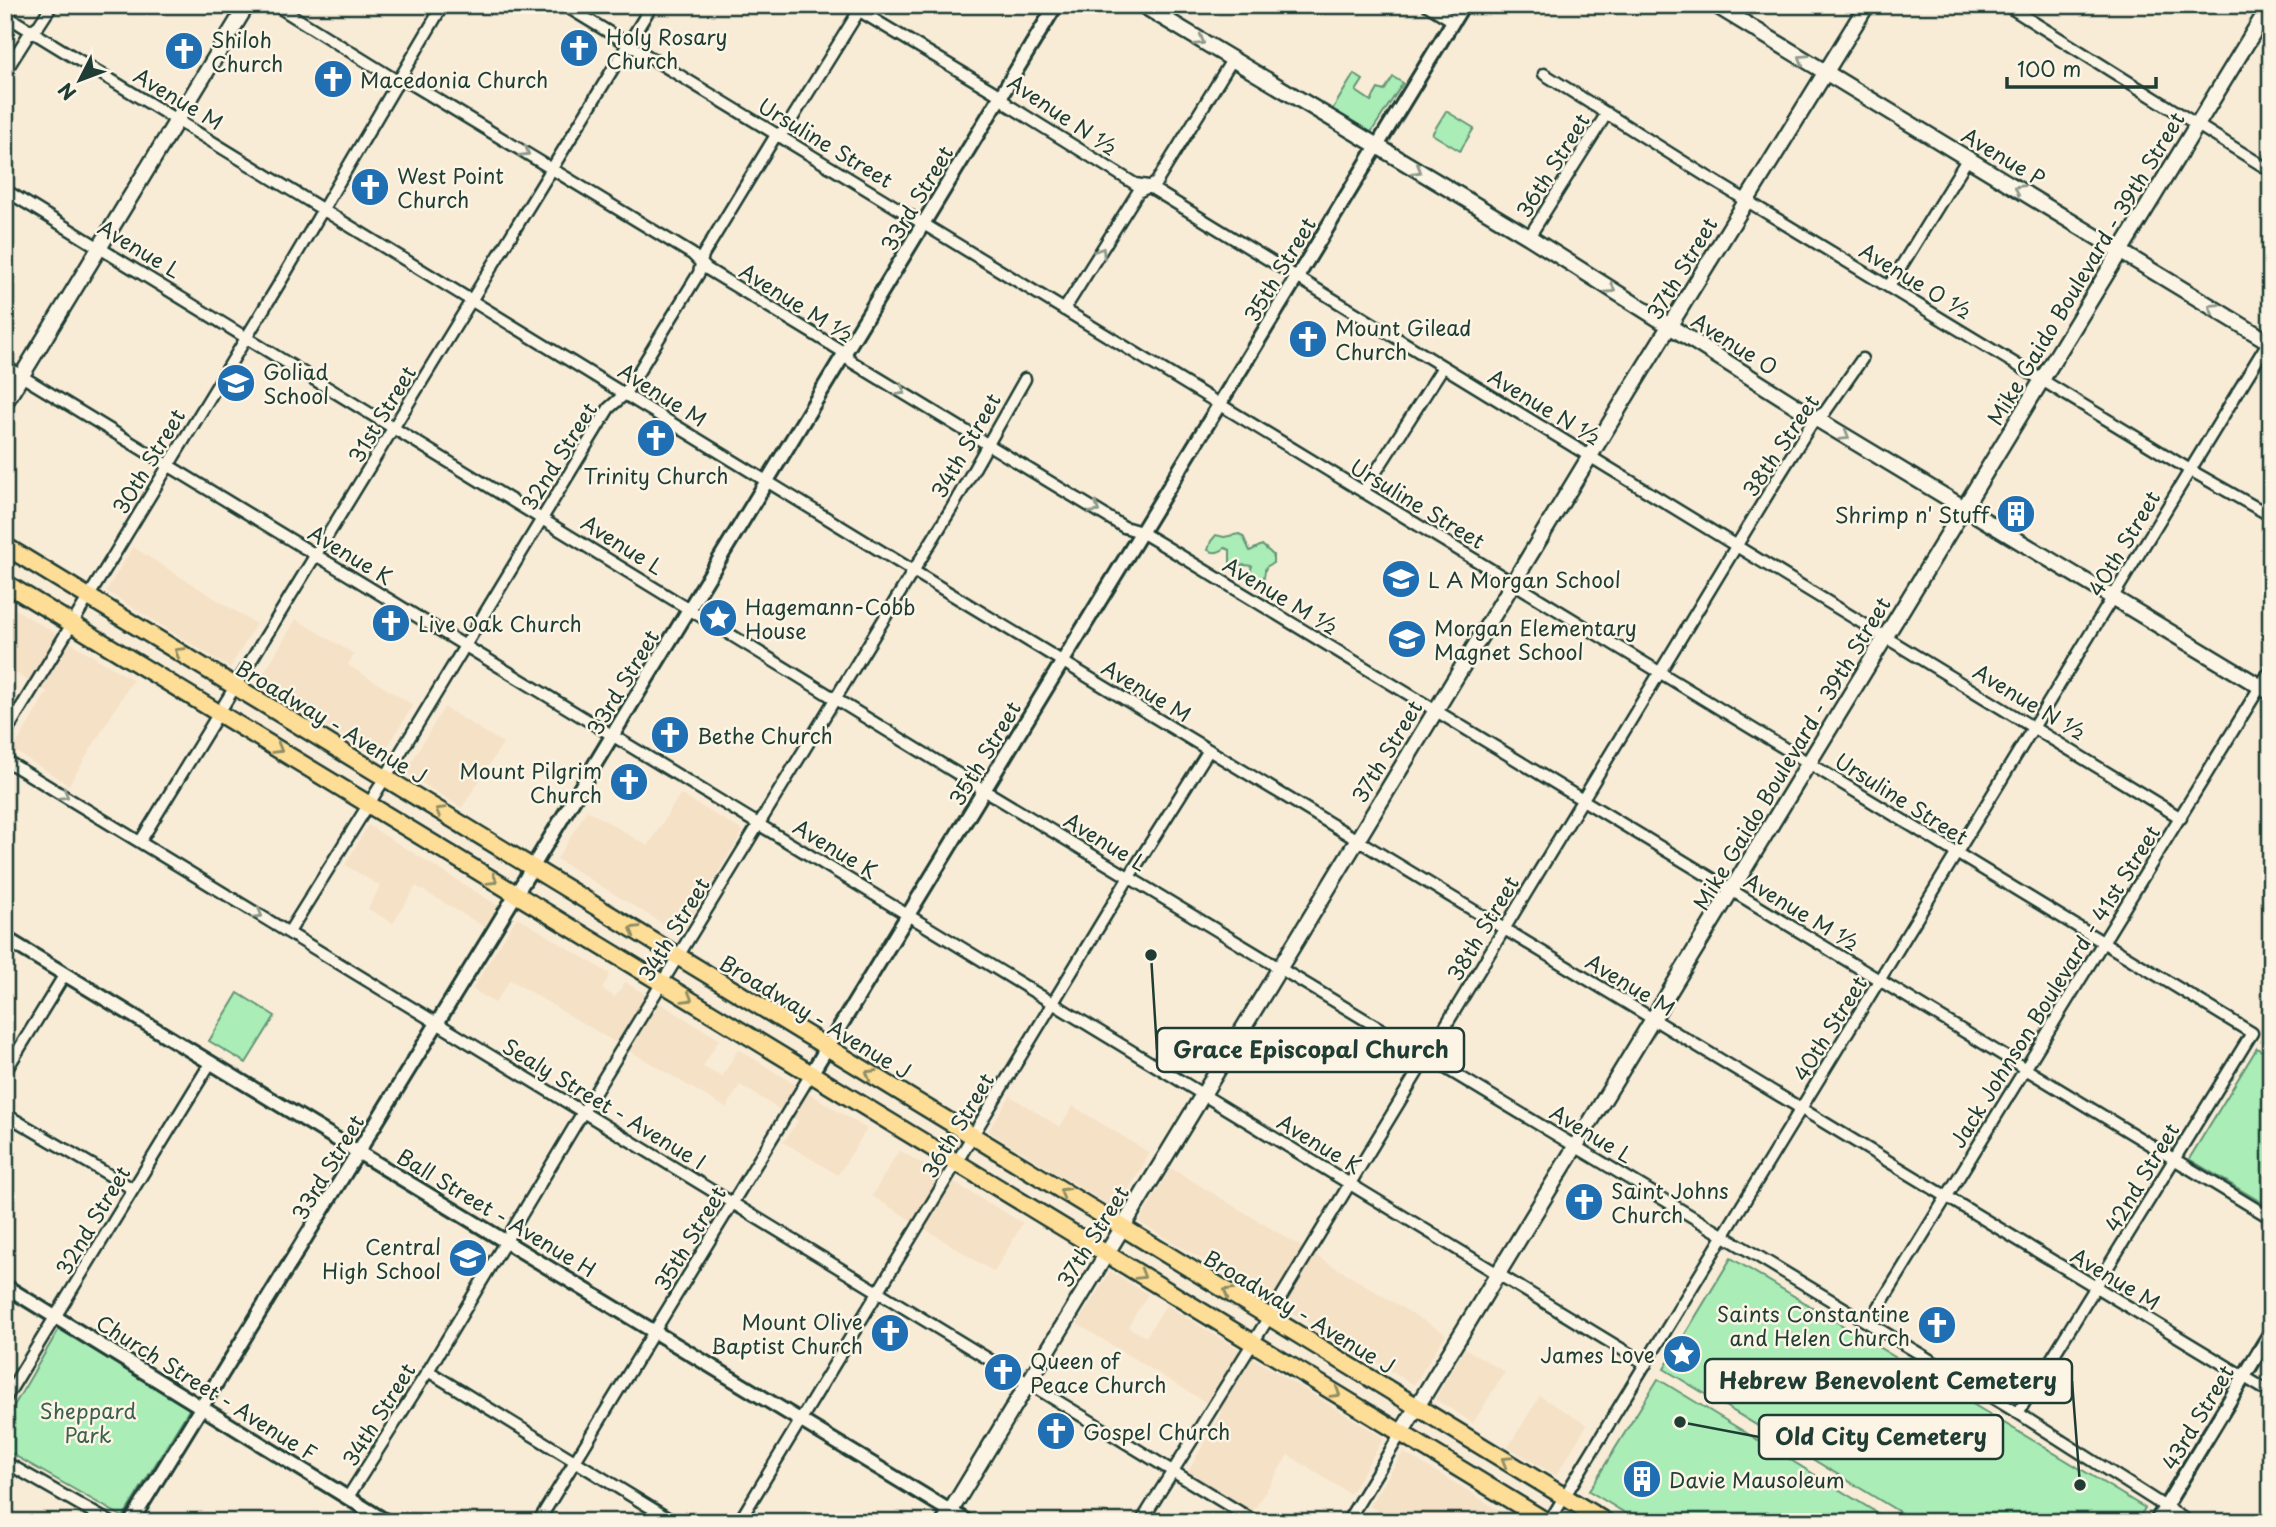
<svg xmlns="http://www.w3.org/2000/svg" width="2276" height="1527" font-family="'Playpen Sans',sans-serif">
<style>
.built{fill:#f5e1c6}
.green{fill:#aaedb7;stroke:#649576;stroke-width:2}
.lines{fill:none;stroke-linecap:round;stroke-linejoin:round}
.minor-casing{stroke:#1f3d34;stroke-width:15}
.tertiary-casing{stroke:#1f3d34;stroke-width:18}
.secondary-casing{stroke:#1f3d34;stroke-width:19}
.primary-casing{stroke:#1f3d34;stroke-width:21}
.minor{stroke:#fcf5e5;stroke-width:10}
.tertiary{stroke:#fcf5e5;stroke-width:12}
.secondary{stroke:#fcf5e5;stroke-width:14}
.primary{stroke:#fedd96;stroke-width:16}
.oneway{stroke:#8e998c}
.oneway2{stroke:#8e8d65}
.labels{text-anchor:middle;dominant-baseline:central;stroke-width:5;stroke-linejoin:round;paint-order:stroke}
.poi-label{font-size:21px;fill:#1f3d34;stroke:#fcf5e5;text-anchor:start}
.street-label{font-size:21px;fill:#1f3d34;stroke:#fcf5e5}
.park-label{font-size:21px;fill:#3b604e;stroke:#fcf5e5}
.leader{fill:none;stroke:#1f3d34;stroke-width:2.5}
.callout-dot{fill:#1f3d34;stroke:#fcf5e5;stroke-width:2.5}
.callout{fill:#fcf5e5;stroke:#1f3d34;stroke-width:2.5}
.callout-label{font-size:23px;text-anchor:middle;font-weight:bold;fill:#1f3d34}
</style>
<rect width="100%" height="100%" fill="#f9ecd7"/>
<filter id="ink" filterUnits="userSpaceOnUse"><feTurbulence type="fractalNoise" baseFrequency=".0143" numOctaves="2"/><feDisplacementMap in="SourceGraphic" scale="14" xChannelSelector="R" yChannelSelector="G"/><feConvolveMatrix kernelMatrix="1 2 1 2 8 2 1 2 1" color-interpolation-filters="sRGB"/></filter>
<g filter="url(#ink)">
<path class="built" d="M133,547L256,624L230,668L106,591Z
M5,603L133,680L69,785L13,750L47,692L5,667Z
M296,619L354,654L348,665L413,705L380,759L258,683Z
M444,707L503,743L462,808L405,773Z
M680,794L743,831L681,935L557,859L587,810L648,846Z
M368,825L502,908L488,929L416,886L393,923L368,909L380,886L345,865Z
M517,917L610,974L602,989L615,997L625,982L719,1039L703,1067L722,1077L738,1049L867,1129L838,1175L783,1142L798,1121L740,1085L726,1108L510,980L495,1003L472,989Z
M1010,1096L1060,1127L1073,1106L1150,1153L1117,1210L988,1131Z
M899,1150L1023,1223L994,1272L872,1196Z
M1171,1168L1446,1334L1414,1385L1139,1222Z
M1110,1271L1148,1294L1128,1327L1146,1337L1166,1305L1384,1438L1350,1494L1288,1455L1253,1512L1188,1472L1222,1412L1077,1324Z
M1465,1348L1505,1372L1473,1423L1435,1399Z
M1540,1396L1587,1425L1556,1476L1508,1447Z
M1403,1452L1467,1490L1517,1522H1396L1370,1506Z"/>
<path class="green" d="M1354,74L1363,80L1356,91L1371,101L1378,89L1384,91L1393,77L1403,83L1370,134L1332,110Z
M1446,111L1474,128L1460,151L1432,134Z
M1239,534L1243,536L1250,551L1262,545L1273,555V563L1266,567C1263,574 1267,581 1257,584L1248,578L1252,566L1245,565L1230,567V550L1225,548C1220,552 1214,554 1208,550L1211,541L1216,535L1224,537Z
M238,993L275,1016L246,1063L209,1041Z
M2257,1048L2271,1057V1208L2189,1159Z
M1731,1258L2145,1508L2136,1522H1916L1664,1369Z
M59,1329L190,1408L123,1517L5,1450V1421Z
M1658,1379L1892,1522H1640L1589,1491Z"/>
<g class="lines">
<g class="minor-casing">
<path id="minor" d="M275,5L399,82L407,81L692,254L707,269L845,353L852,362L1124,527L1141,532L1158,542L2271,1218
M564,5L2252,1033L2018,1413
M859,5L863,13L1001,96L1008,105L1135,184L1148,186L2181,818
M1427,5L1453,21
M2006,5L2271,171
M5,15L946,591L2271,1393
M5,72L31,31L39,25L52,5
M1544,74L1706,176L2190,470L2271,516
M5,190L984,790L2018,1413L2189,1522
M1529,237L1607,113
M1889,286L1968,158
M1064,310L1138,192L1156,183L1232,60
M5,366L1646,1364
M1363,492L1443,367
M5,734L282,279L443,5
M5,760L1256,1522
M140,842L652,5
M289,932L385,778L609,408L625,394L664,330L699,273L703,255L776,135L785,130L862,6
M5,1072L65,974
M5,1114L133,1189
M1869,1323L2271,669
M428,1371L674,1522
M5,1399L211,1062
M5,1462L110,1522
M348,1497L428,1371L583,1112L953,506L1025,379
M538,1522L811,1074
M739,1522L1129,877L1209,750
M1141,1522L1269,1317L1777,479L1815,418L1825,412L1862,359
M1347,1522L1401,1433
M1549,1522L2270,339"/>
</g>
<g class="tertiary-casing">
<path id="tertiary" d="M5,938L968,1522
M811,1074L1463,5
M5,1286L387,1522
M131,1522L493,932L1056,5
M2156,1522L2271,1332"/>
</g>
<g class="secondary-casing">
<path id="secondary" d="M1142,5L1529,237L1815,418L2271,693
M1715,5L2271,343
M5,403L247,5
M1401,1433L2270,5
M944,1522L1630,390L1867,5"/>
</g>
<g class="primary-casing">
<path id="primary" d="M5,546L1606,1522
M5,583L1547,1522"/>
</g>
<use href="#minor" class="minor"/>
<use href="#tertiary" class="tertiary"/>
<use href="#secondary" class="secondary"/>
<use href="#primary" class="primary"/>
</g>
<defs><path id="oneway-chevron" d="M-2-3.5L2.5 0L-2 3.5" fill="none" stroke-width="1.6" stroke-linecap="round" stroke-linejoin="round" transform="scale(1.75)"/></defs>
<g class="oneway">
<use href="#oneway-chevron" transform="translate(1200 41) rotate(31)"/>
<use href="#oneway-chevron" transform="translate(1803 59) rotate(-148)"/>
<use href="#oneway-chevron" transform="translate(525 152) rotate(31)"/>
<use href="#oneway-chevron" transform="translate(1417 170) rotate(31)"/>
<use href="#oneway-chevron" transform="translate(2019 189) rotate(-149)"/>
<use href="#oneway-chevron" transform="translate(1101 252) rotate(-58)"/>
<use href="#oneway-chevron" transform="translate(1611 289) rotate(33)"/>
<use href="#oneway-chevron" transform="translate(2213 308) rotate(-148)"/>
<use href="#oneway-chevron" transform="translate(901 391) rotate(31)"/>
<use href="#oneway-chevron" transform="translate(1845 436) rotate(32)"/>
<use href="#oneway-chevron" transform="translate(1095 509) rotate(31)"/>
<use href="#oneway-chevron" transform="translate(64 795) rotate(31)"/>
<use href="#oneway-chevron" transform="translate(258 914) rotate(31)"/>
</g>
<g class="oneway2">
<use href="#oneway-chevron" transform="translate(179 652) rotate(-148)"/>
<use href="#oneway-chevron" transform="translate(278 749) rotate(31)"/>
<use href="#oneway-chevron" transform="translate(440 811) rotate(-149)"/>
<use href="#oneway-chevron" transform="translate(493 880) rotate(31)"/>
<use href="#oneway-chevron" transform="translate(634 930) rotate(-149)"/>
<use href="#oneway-chevron" transform="translate(688 998) rotate(31)"/>
<use href="#oneway-chevron" transform="translate(870 1074) rotate(-149)"/>
<use href="#oneway-chevron" transform="translate(1064 1192) rotate(-149)"/>
<use href="#oneway-chevron" transform="translate(1141 1275) rotate(31)"/>
<use href="#oneway-chevron" transform="translate(1228 1292) rotate(-149)"/>
<use href="#oneway-chevron" transform="translate(1336 1393) rotate(31)"/>
<use href="#oneway-chevron" transform="translate(1506 1461) rotate(-149)"/>
</g>
</g>
<defs>
<g id="church-disc" transform="scale(2.0125)"><circle r="9.5" fill="#1f6fb2" stroke="#fcf5e5"/><path d="M-1.2-6h2.4v3.5h3.3v2.4h-3.3V6h-2.4V-.1h-3.3v-2.4h3.3Z" fill="#fff"/></g>
<g id="school-disc" transform="scale(2.0125)"><circle r="9.5" fill="#1f6fb2" stroke="#fcf5e5"/><path d="M0-5L7-2L0 1L-7-2ZM-4 1L0 2.5L4 1V4Q0 6-4 4Z" fill="#fff"/></g>
<g id="building-disc" transform="scale(2.0125)"><circle r="9.5" fill="#1f6fb2" stroke="#fcf5e5"/><path d="M-4-6H4V6H1V3H-1V6H-4ZM-2.5-4.3h1.7v1.8h-1.7ZM.8-4.3h1.7v1.8H.8ZM-2.5-1h1.7V.8h-1.7ZM.8-1h1.7V.8H.8Z" fill="#fff"/></g>
<g id="sight-disc" transform="scale(2.0125)"><circle r="9.5" fill="#1f6fb2" stroke="#fcf5e5"/><path d="M0-6L1.8-2.2L6-1.7L2.9 1.2L3.7 5.4L0 3.3L-3.7 5.4L-2.9 1.2L-6-1.7L-1.8-2.2Z" fill="#fff"/></g>
</defs>
<g fill-rule="evenodd">
<use href="#church-disc" x="579" y="48"/>
<use href="#church-disc" x="184" y="51"/>
<use href="#church-disc" x="333" y="79"/>
<use href="#church-disc" x="370" y="187"/>
<use href="#church-disc" x="1308" y="339"/>
<use href="#school-disc" x="236" y="383"/>
<use href="#church-disc" x="656" y="438"/>
<use href="#building-disc" x="2016" y="514"/>
<use href="#school-disc" x="1401" y="579"/>
<use href="#sight-disc" x="718" y="618"/>
<use href="#church-disc" x="391" y="623"/>
<use href="#school-disc" x="1407" y="639"/>
<use href="#church-disc" x="670" y="735"/>
<use href="#church-disc" x="629" y="782"/>
<use href="#church-disc" x="1584" y="1202"/>
<use href="#school-disc" x="468" y="1258"/>
<use href="#church-disc" x="1937" y="1325"/>
<use href="#church-disc" x="890" y="1333"/>
<use href="#sight-disc" x="1682" y="1354"/>
<use href="#church-disc" x="1003" y="1372"/>
<use href="#church-disc" x="1056" y="1431"/>
<use href="#building-disc" x="1642" y="1479"/>
</g>
<g class="labels">
<g class="poi-label">
<text x="606" y="36">Holy Rosary<tspan x="606" dy="24">Church</tspan></text>
<text x="211" y="39">Shiloh<tspan x="211" dy="24">Church</tspan></text>
<text x="360" y="79">Macedonia Church</text>
<text x="397" y="175">West Point<tspan x="397" dy="24">Church</tspan></text>
<text x="1335" y="327">Mount Gilead<tspan x="1335" dy="24">Church</tspan></text>
<text x="263" y="371">Goliad<tspan x="263" dy="24">School</tspan></text>
<text x="656" y="475" text-anchor="middle">Trinity Church</text>
<text x="1989" y="514" text-anchor="end">Shrimp n' Stuff</text>
<text x="1428" y="579">L A Morgan School</text>
<text x="745" y="606">Hagemann-Cobb<tspan x="745" dy="24">House</tspan></text>
<text x="418" y="623">Live Oak Church</text>
<text x="1434" y="627">Morgan Elementary<tspan x="1434" dy="24">Magnet School</tspan></text>
<text x="697" y="735">Bethe Church</text>
<text x="602" y="770" text-anchor="end">Mount Pilgrim<tspan x="602" dy="24">Church</tspan></text>
<text x="1611" y="1190">Saint Johns<tspan x="1611" dy="24">Church</tspan></text>
<text x="441" y="1246" text-anchor="end">Central<tspan x="441" dy="24">High School</tspan></text>
<text x="1910" y="1313" text-anchor="end">Saints Constantine<tspan x="1910" dy="24">and Helen Church</tspan></text>
<text x="863" y="1321" text-anchor="end">Mount Olive<tspan x="863" dy="24">Baptist Church</tspan></text>
<text x="1655" y="1354" text-anchor="end">James Love</text>
<text x="1030" y="1360">Queen of<tspan x="1030" dy="24">Peace Church</tspan></text>
<text x="1083" y="1431">Gospel Church</text>
<text x="1669" y="1479">Davie Mausoleum</text>
</g>
<g class="street-label">
<text transform="translate(179 98) rotate(31)">Avenue M</text>
<text transform="translate(1063 114) rotate(34)">Avenue N ½</text>
<text transform="translate(826 142) rotate(31)">Ursuline Street</text>
<text transform="translate(2004 156) rotate(31)">Avenue P</text>
<text transform="translate(1552 165) rotate(-58)">36th Street</text>
<text transform="translate(916 198) rotate(-59)">33rd Street</text>
<text transform="translate(140 248) rotate(31)">Avenue L</text>
<text transform="translate(1681 268) rotate(-59)">37th Street</text>
<text transform="translate(2085 268) rotate(-59)">Mike Gaido Boulevard - 39th Street</text>
<text transform="translate(1279 269) rotate(-59)">35th Street</text>
<text transform="translate(1916 280) rotate(31)">Avenue O ½</text>
<text transform="translate(797 302) rotate(32)">Avenue M ½</text>
<text transform="translate(1735 343) rotate(32)">Avenue O</text>
<text transform="translate(663 394) rotate(32)">Avenue M</text>
<text transform="translate(1545 406) rotate(31)">Avenue N ½</text>
<text transform="translate(381 414) rotate(-59)">31st Street</text>
<text transform="translate(965 445) rotate(-60)">34th Street</text>
<text transform="translate(1780 445) rotate(-56)">38th Street</text>
<text transform="translate(558 456) rotate(-58)">32nd Street</text>
<text transform="translate(148 461) rotate(-59)">30th Street</text>
<text transform="translate(1418 503) rotate(31)">Ursuline Street</text>
<text transform="translate(2123 543) rotate(-59)">40th Street</text>
<text transform="translate(623 544) rotate(32)">Avenue L</text>
<text transform="translate(351 554) rotate(31)">Avenue K</text>
<text transform="translate(1281 595) rotate(31)">Avenue M ½</text>
<text transform="translate(622 682) rotate(-59)">33rd Street</text>
<text transform="translate(1147 690) rotate(31)">Avenue M</text>
<text transform="translate(2030 701) rotate(31)">Avenue N ½</text>
<text transform="translate(332 721) rotate(31)">Broadway - Avenue J</text>
<text transform="translate(1386 751) rotate(-59)">37th Street</text>
<text transform="translate(984 753) rotate(-59)">35th Street</text>
<text transform="translate(1791 753) rotate(-59)">Mike Gaido Boulevard - 39th Street</text>
<text transform="translate(1902 798) rotate(32)">Ursuline Street</text>
<text transform="translate(1106 841) rotate(31)">Avenue L</text>
<text transform="translate(836 848) rotate(31)">Avenue K</text>
<text transform="translate(1802 911) rotate(31)">Avenue M ½</text>
<text transform="translate(1482 928) rotate(-59)">38th Street</text>
<text transform="translate(673 929) rotate(-59)">34th Street</text>
<text transform="translate(1631 984) rotate(31)">Avenue M</text>
<text transform="translate(2054 986) rotate(-58)">Jack Johnson Boulevard - 41st Street</text>
<text transform="translate(816 1016) rotate(31)">Broadway - Avenue J</text>
<text transform="translate(1829 1028) rotate(-58)">40th Street</text>
<text transform="translate(605 1103) rotate(31)">Sealy Street - Avenue I</text>
<text transform="translate(957 1125) rotate(-59)">36th Street</text>
<text transform="translate(1592 1133) rotate(31)">Avenue L</text>
<text transform="translate(1320 1143) rotate(31)">Avenue K</text>
<text transform="translate(327 1167) rotate(-59)">33rd Street</text>
<text transform="translate(2141 1177) rotate(-59)">42nd Street</text>
<text transform="translate(497 1212) rotate(31)">Ball Street - Avenue H</text>
<text transform="translate(92 1220) rotate(-59)">32nd Street</text>
<text transform="translate(1092 1236) rotate(-58)">37th Street</text>
<text transform="translate(689 1238) rotate(-59)">35th Street</text>
<text transform="translate(2116 1278) rotate(31)">Avenue M</text>
<text transform="translate(1300 1311) rotate(31)">Broadway - Avenue J</text>
<text transform="translate(207 1387) rotate(32)">Church Street - Avenue F</text>
<text transform="translate(378 1414) rotate(-58)">34th Street</text>
<text transform="translate(2197 1417) rotate(-59)">43rd Street</text>
</g>
<g class="park-label">
<text x="88" y="1410">Sheppard<tspan x="88" dy="24">Park</tspan></text>
</g>
</g>
<path class="leader" d="M1151 955L1157 1050M2080 1485L2072 1381M1680 1422L1759 1437"/>
<g class="callout-dot">
<circle cx="1151" cy="955" r="7"/>
<circle cx="2080" cy="1485" r="7"/>
<circle cx="1680" cy="1422" r="7"/>
</g>
<g class="callout">
<rect x="1157" y="1028" width="307" height="44" rx="7"/>
<rect x="1705" y="1359" width="367" height="44" rx="7"/>
<rect x="1759" y="1415" width="244" height="44" rx="7"/>
</g>
<g class="callout-label">
<text x="1311" y="1058">Grace Episcopal Church</text>
<text x="1888" y="1389">Hebrew Benevolent Cemetery</text>
<text x="1881" y="1445">Old City Cemetery</text>
</g>
<rect width="2276" height="1527" fill="none" stroke="#fcf5e5" stroke-width="28"/>
<rect x="14" y="14" width="2248" height="1499" fill="none" stroke="#1f3d34" stroke-width="2.5" filter="url(#ink)"/>
<g transform="translate(80 80) rotate(228)" stroke="#fcf5e5" stroke-width="5" paint-order="stroke">
<path d="M0-5L12 26L0 18L-12 26Z" fill="#1f3d34"/>
<text y="-10" font-size="19" font-weight="bold" text-anchor="middle" fill="#1f3d34">N</text>
</g>
<path d="M2007 77v10h149v-10" fill="none" stroke="#1f3d34" stroke-width="3.5"/>
<text x="2017" y="77" font-size="21" fill="#1f3d34" stroke="#fcf5e5" stroke-width="5" paint-order="stroke">100 m</text>
</svg>
